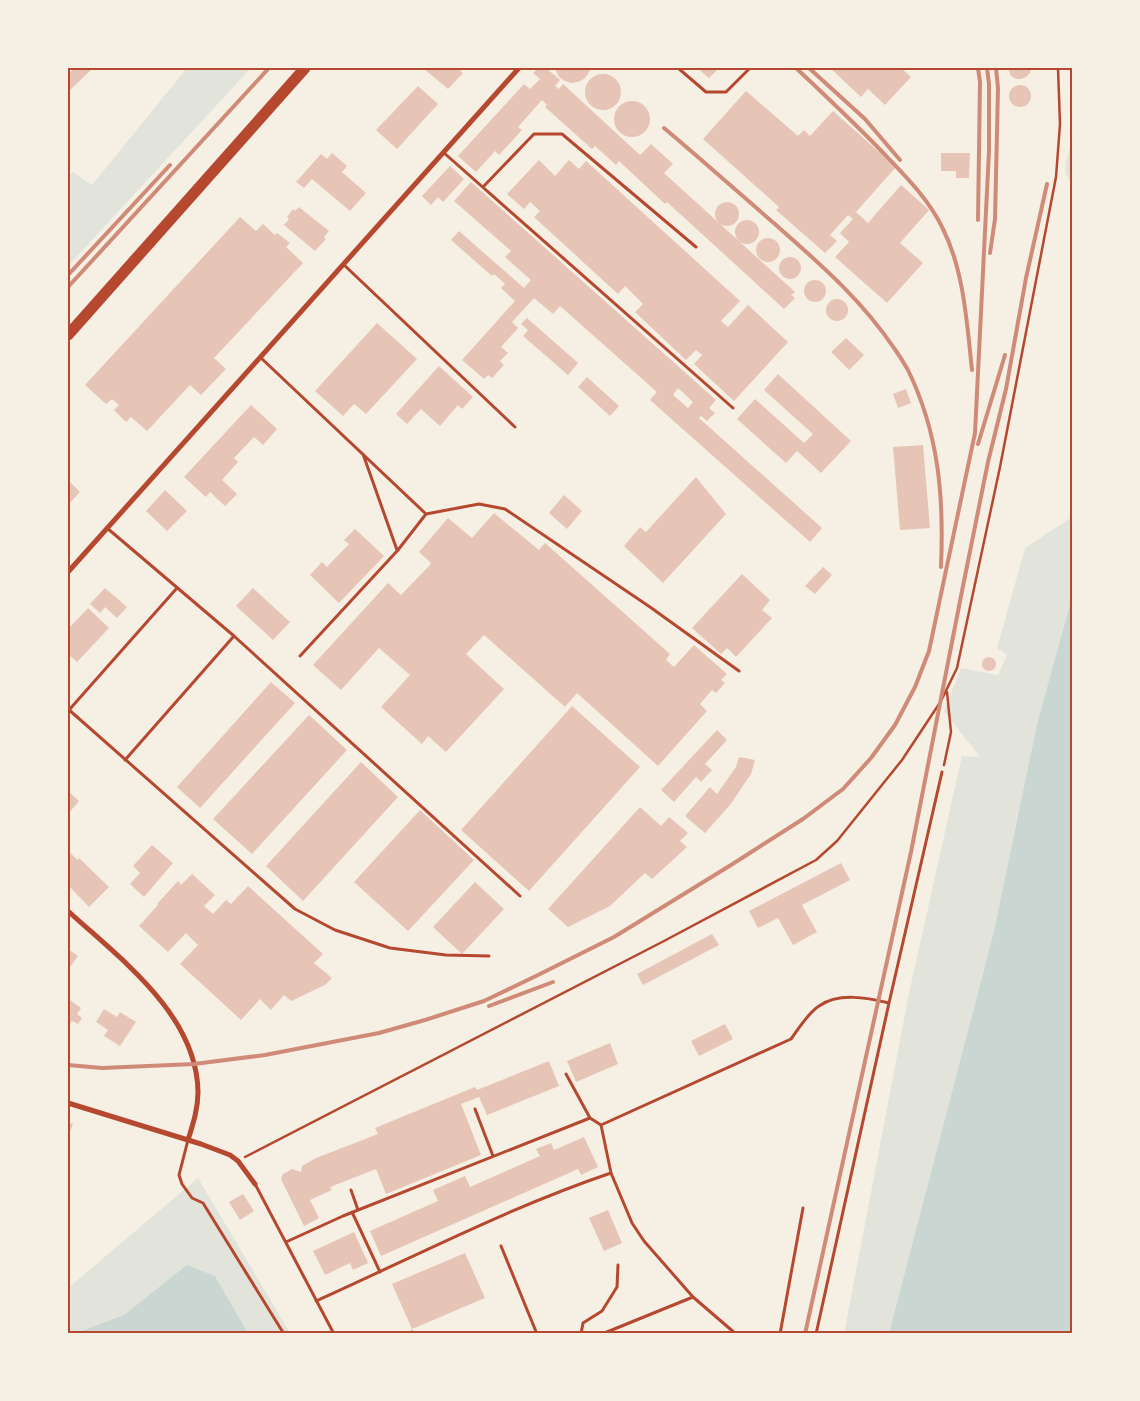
<svg xmlns="http://www.w3.org/2000/svg" width="1140" height="1401" font-family="Inter,sans-serif">
<style>
.green{fill:#e2e4dc}
.water{fill:#c9d6d2}
.building{fill:#e6c5b7;fill-rule:evenodd}
.lines{fill:none;stroke-linecap:round;stroke-linejoin:round}
.path{stroke:#b5482f;stroke-width:2.5}
.service{stroke:#b5482f;stroke-width:3}
.minor{stroke:#b5482f;stroke-width:5}
.primary{stroke:#b5482f;stroke-width:11}
.rail{stroke:#cf8b77;stroke-width:4}
.neatline{fill:none;stroke:#b5482f;stroke-width:2}
</style>
<rect width="100%" height="100%" fill="#f6efe4"/>
<path class="green" d="M187,68H251L68,266V177L73,172L92,185Z
M1072,142V183C1060,173 1068,154 1072,142Z
M1072,517V597L1037,724L994,931L889,1333L844,1334L909,993L962,756L980,757L944,711L961,668L998,675L1007,655L997,648L1025,548Z
M198,1178L290,1333H248L215,1276L188,1266L124,1315L76,1333H68V1288Z"/>
<path class="water" d="M1072,597V1333H889L994,931L1037,724Z
M187,1265L215,1276L248,1333H76L124,1315Z"/>
<path class="building" d="M75,68H93L68,92V74Z
M423,68H457L463,73L448,89Z
M538,68H546L560,80L555,86L559,89L563,84L640,155L651,144L673,164L664,173L795,292L791,295L795,298L784,309L667,202L665,204L619,161L616,165L595,146L592,149L545,107L547,105L542,100L518,127L522,130L499,155L495,151L476,172L458,156L524,84L530,89L540,79L533,73Z
M555,68H591L588,74L584,79L578,82L571,83L565,81L559,77Z
M697,68H719L709,78Z
M830,68H901L911,77L885,105L868,89L861,97Z
M1009,68H1031L1030,73L1026,77L1021,79H1016L1011,76L1009,71Z
M585 92a18 18 0 1 1 36 0a18 18 0 1 1-36 0Z
M1009 96a11 11 0 1 1 22 0a11 11 0 1 1-22 0Z
M418,86L438,104L397,149L376,130Z
M746,91L798,136L804,130L810,136L833,111L896,167L856,212L868,223L901,185L929,210L900,243L923,263L887,303L835,257L849,242L840,233L853,219L848,215L830,235L837,241L825,253L776,210L779,207L703,139Z
M614 119a18 18 0 1 1 36 0a18 18 0 1 1-36 0Z
M332,153L347,166L342,172L366,193L350,211L312,179L304,188L296,182L321,154L327,159Z
M941,153H970L969,178H956V171H941Z
M539,160L555,176L569,160L579,169L586,161L740,301L721,321L728,327L748,305L788,342L734,401L694,364L702,355L696,350L686,360L635,312L643,304L625,286L618,294L534,217L540,211L530,202L524,209L507,194Z
M450,166L464,179L443,202L438,197L431,205L422,196Z
M471,182L716,400L709,408L715,413L707,421L701,416L699,418L822,528L810,542L650,400L657,392L560,306L553,314L534,298L512,322L518,328L501,347L508,353L500,361L504,365L492,378L488,375L484,379L462,360L515,301L501,288L505,284L494,274L492,276L451,240L459,231L524,288L531,280L505,257L511,251L454,201ZM678,388L693,402L688,408L673,395Z
M715 214a12 12 0 1 1 24 0a12 12 0 1 1-24 0Z
M299,207L329,231L324,237L326,239L315,251L284,225L289,219L287,217L293,209L295,211Z
M240,217L256,231L263,224L275,235L277,233L290,243L286,247L303,263L214,358L226,369L201,395L190,385L147,431L131,417L126,422L114,410L119,405L112,399L106,404L85,385Z
M735 232a12 12 0 1 1 24 0a12 12 0 1 1-24 0Z
M756 250a12 12 0 1 1 24 0a12 12 0 1 1-24 0Z
M779 268a11 11 0 1 1 22 0a11 11 0 1 1-22 0Z
M804 291a11 11 0 1 1 22 0a11 11 0 1 1-22 0Z
M826 310a11 11 0 1 1 22 0a11 11 0 1 1-22 0Z
M527,318L578,363L568,375L523,336L528,330L521,324Z
M377,323L417,359L366,414L354,404L343,416L315,391Z
M846,338L864,355L849,370L831,352Z
M439,366L473,397L462,409L458,405L440,426L421,409L407,424L396,414Z
M778,374L851,441L821,473L797,451L786,463L737,419L755,399L804,443L813,434L764,390Z
M587,377L619,406L610,416L578,387Z
M906,389L911,403L898,408L893,394Z
M251,405L277,429L263,445L254,437L234,458L238,462L222,480L237,494L225,506L210,492L206,497L184,477Z
M923,445L930,528L900,530L893,447Z
M696,477L726,514L663,583L624,546L640,527L646,532Z
M68,480L80,492L68,505Z
M165,490L187,511L167,531L146,511Z
M564,495L582,511L567,529L549,513Z
M494,513L539,550L545,543L670,654L666,660L674,667L694,645L727,674L721,680L725,683L716,693L712,690L700,704L707,711L658,766L577,693L565,707L484,635L466,654L504,689L446,752L428,736L422,744L381,707L410,675L379,648L341,690L313,665L388,583L401,595L430,565L431,563L419,552L448,518L472,538Z
M355,529L384,556L339,603L310,575L322,562L327,567L349,544L344,540Z
M823,567L832,575L815,594L805,586Z
M742,574L770,600L762,610L772,618L736,657L727,648L721,654L692,628Z
M105,588L127,607L117,618L105,607L100,613L90,604Z
M253,588L290,622L273,640L236,606Z
M88,608L109,628L77,662L68,654V629Z
M982 664a7 7 0 1 1 14 0a7 7 0 1 1-14 0Z
M271,682L295,703L200,808L177,787Z
M572,706L640,767L529,891L461,830Z
M309,715L347,750L252,854L213,819Z
M717,730L727,740L705,764L712,770L701,782L696,777L674,802L661,790Z
M739,757L755,760L751,774L730,805L705,833L685,816L710,787L717,794L736,767Z
M361,762L398,797L303,901L266,866Z
M68,791L79,801L68,814Z
M640,807L661,826L669,817L688,833L680,841L687,847L652,879L645,873L610,906L568,927L548,909Z
M420,810L474,860L408,931L354,882Z
M152,845L173,863L144,897L130,884L140,873L133,866Z
M68,851L78,860L79,858L109,887L89,907L68,885Z
M841,863L850,880L802,905L817,932L793,945L778,918L758,928L749,911Z
M192,874L215,895L204,906L213,914L226,900L231,904L248,886L323,954L314,963L332,978L325,985L291,1001L284,995L271,1010L260,999L241,1020L180,964L198,945L186,933L168,952L139,926L158,905L157,904L178,881L181,885Z
M475,882L504,909L462,954L433,927Z
M712,934L719,945L643,985L637,974Z
M68,949L78,956L68,970Z
M70,1000L81,1008L77,1014L82,1018L78,1024L72,1021L69,1026L68,1025V1003Z
M104,1009L117,1017L120,1012L136,1022L120,1046L104,1036L108,1030L96,1022Z
M725,1024L733,1039L699,1056L691,1041Z
M610,1043L618,1064L576,1082L567,1061Z
M549,1061L559,1086L487,1115L479,1097L461,1104L481,1155L386,1194L376,1169L330,1187L332,1190L310,1200L319,1218L304,1226L281,1179L283,1174L292,1169L301,1172L302,1166L316,1158L378,1134L375,1128L475,1087L477,1090Z
M68,1122L73,1124L68,1137Z
M584,1137L598,1167L581,1175L578,1169L381,1256L370,1231L438,1201L433,1190L465,1176L470,1187L540,1156L536,1149L551,1143L554,1150Z
M243,1194L254,1211L240,1220L229,1202Z
M608,1210L622,1243L604,1251L589,1218Z
M354,1232L368,1263L353,1270L350,1263L325,1275L313,1251Z
M465,1253L485,1298L412,1329L392,1284Z"/>
<g class="lines">
<path class="path" d="M944,765L951,732L947,692
M245,1157L664,941L816,860L837,841L902,760L941,701L957,668L1000,467L1056,177L1060,124L1058,68"/>
<path class="service" d="M678,68L706,92H726L750,68
M443,152L733,408
M483,187L534,134H562L696,247
M343,264L515,427
M260,357L426,514L398,550L300,656
M363,454L397,550
M426,514L479,504L505,509L650,607L739,671
M107,528L234,636L520,896
M68,709L295,909L335,930L390,948L446,955L489,956
M69,710L177,588
M125,760L234,636
M566,1074L590,1118
M475,1109L493,1156
M601,1125L791,1039C799,1028 808,1013 819,1006C839,992 868,998 889,1003
M188,1140L179,1175L182,1184L192,1198L203,1203L284,1334
M255,1184L334,1334
M351,1190L358,1210
M352,1212L380,1272
M286,1242L343,1216L590,1118L601,1125L611,1173L632,1223L644,1241L693,1297L736,1334
M501,1246L537,1334
M316,1301C414,1257 510,1207 611,1173
M412,1332L413,1334
M581,1334L583,1323L602,1311L617,1287L618,1265
M602,1334L693,1297
M780,1334L803,1208
M816,1334L889,1003L942,772"/>
<path class="minor" d="M68,572L519,68
M68,911C119,958 197,1014 198,1092C198,1109 193,1124 188,1140
M68,1103L201,1144L230,1155L238,1161L255,1184"/>
<path class="primary" d="M68,335L305,68"/>
<path class="rail" d="M796,68C828,98 860,128 890,160C910,181 931,203 943,229C964,271 967,324 972,370
M809,68L865,119L900,160
M978,68L980,82L978,220
M68,69L69,68
M664,128C702,160 739,193 776,225C820,264 861,299 894,348C899,355 904,363 908,370C939,434 944,497 941,567
M990,253L995,219L998,88L996,68
M68,275L170,165
M68,287L269,68
M978,444L1005,355
M489,1006L553,982
M68,1065L102,1068L194,1064L265,1055L379,1033L425,1020L484,1001L536,976L614,937L731,865L803,819L843,789L871,758L895,725L915,687L929,651L975,433L989,151V84L987,68
M805,1334L911,852L962,591L988,462L1006,389L1026,278L1047,184"/>
</g>
<rect width="1140" height="1401" fill="none" stroke="#f6efe4" stroke-width="138"/>
<rect x="69" y="69" width="1002" height="1263" class="neatline"/>
</svg>
